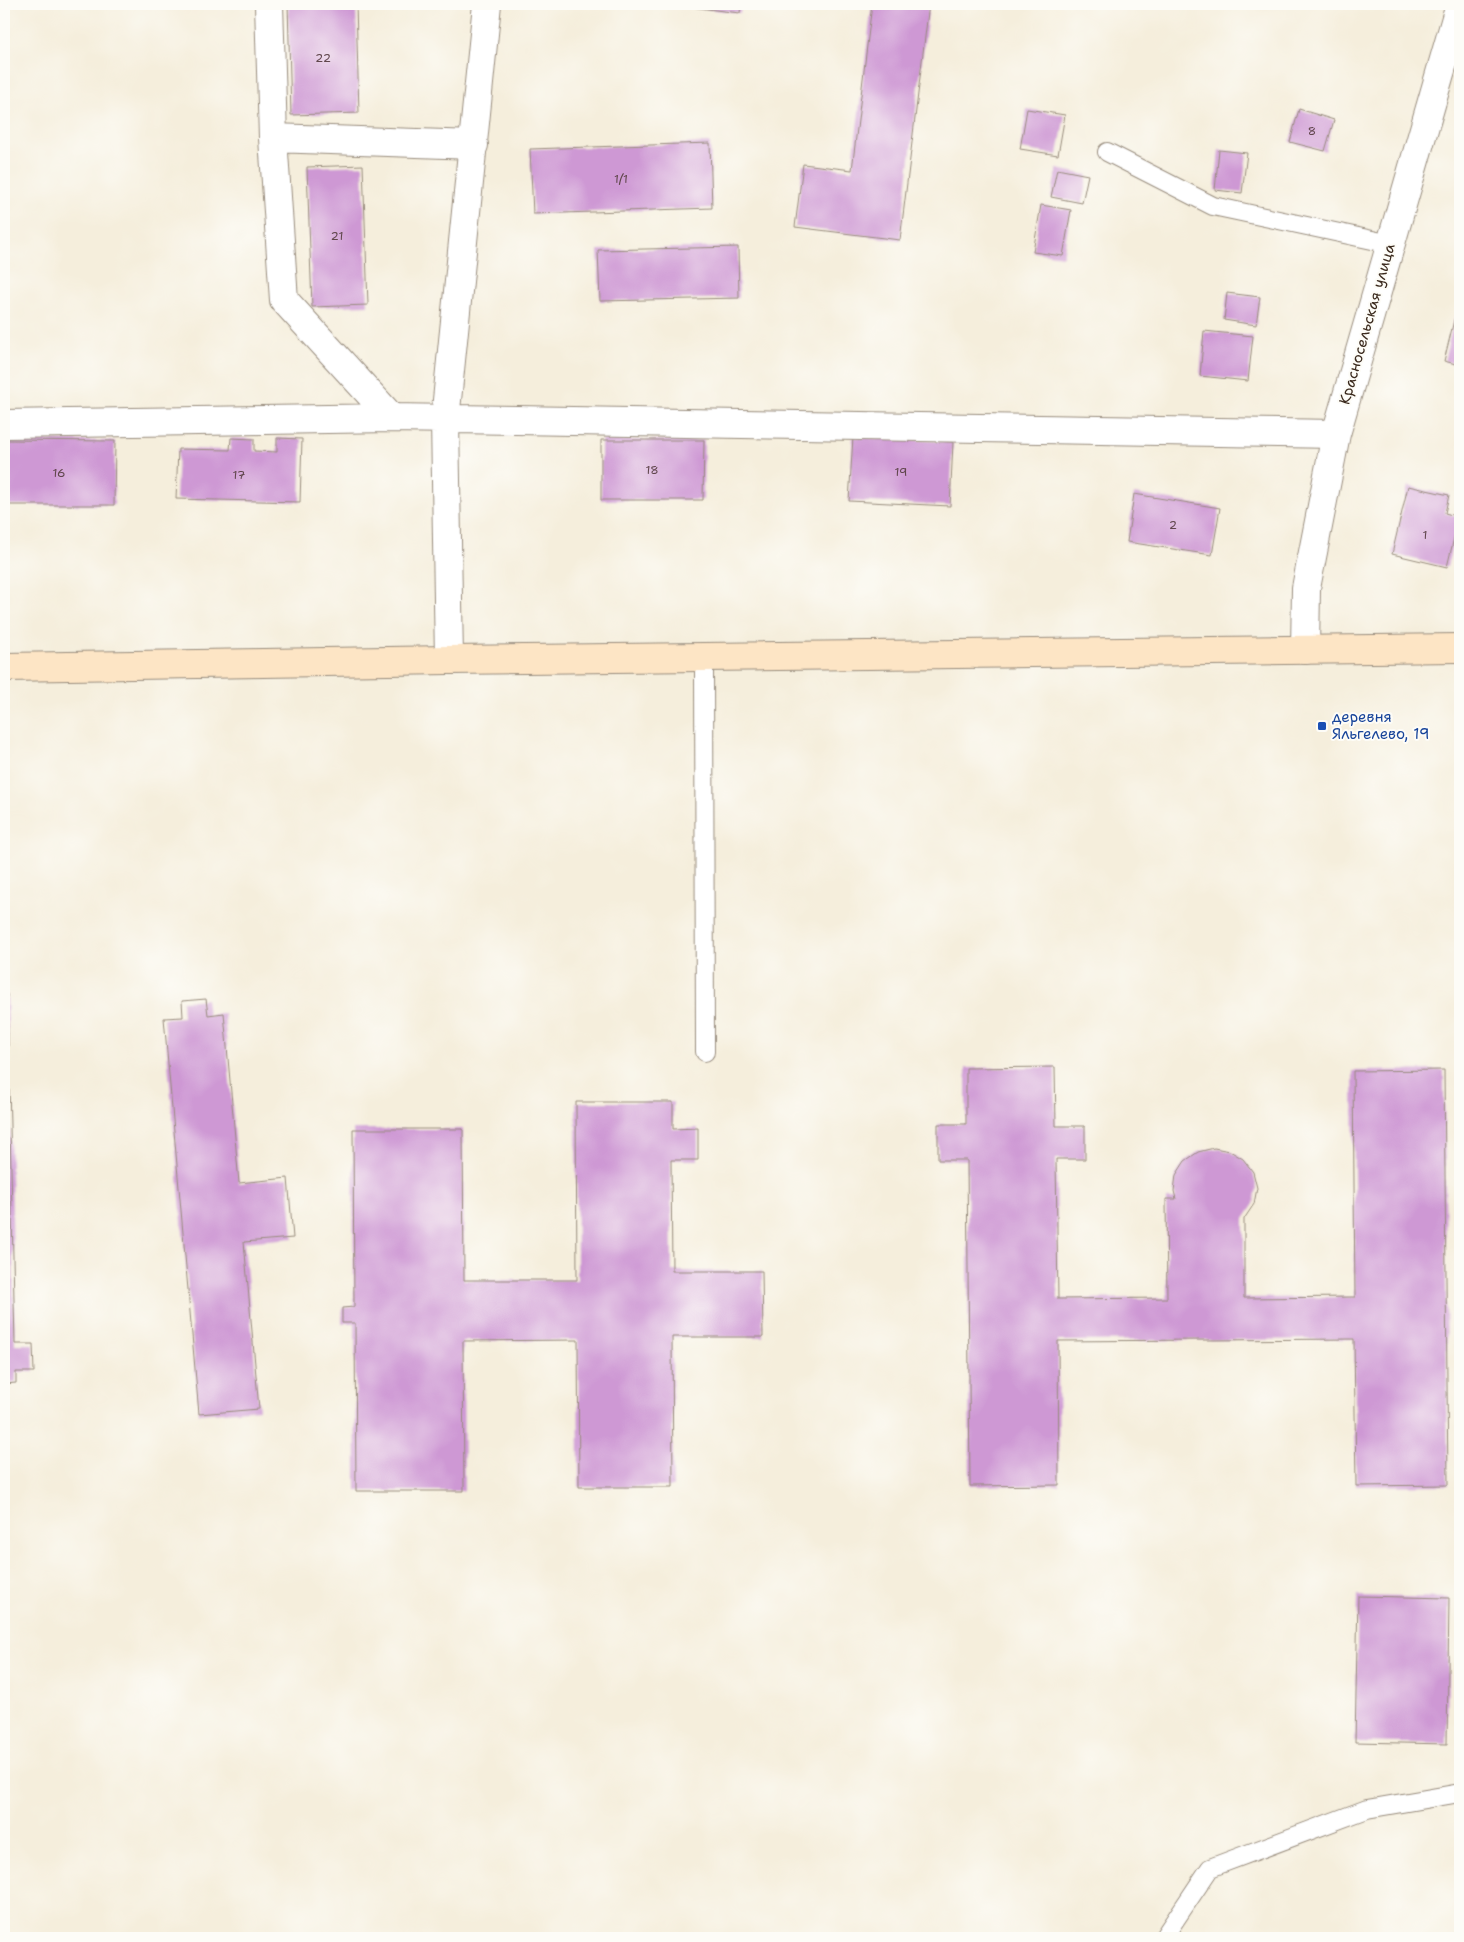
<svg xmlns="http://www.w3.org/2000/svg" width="1464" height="1942" font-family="'Shantell Sans',sans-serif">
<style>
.building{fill:#ce98d4}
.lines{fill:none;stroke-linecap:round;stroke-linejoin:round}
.lane-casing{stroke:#988c7d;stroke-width:20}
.street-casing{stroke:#988c7d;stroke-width:30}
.secondary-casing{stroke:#988c7d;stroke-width:30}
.lane{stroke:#fff;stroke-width:18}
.street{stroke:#fff;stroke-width:28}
.secondary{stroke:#fde5c5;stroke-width:28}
.transit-dot{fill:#1a4fb4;stroke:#fdfcf7;stroke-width:2}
.labels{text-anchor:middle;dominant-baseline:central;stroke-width:4;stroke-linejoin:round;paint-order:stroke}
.number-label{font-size:12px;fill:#60464c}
.street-label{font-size:15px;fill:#3b2a1e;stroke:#fdfcf7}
.transit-label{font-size:15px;fill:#164399;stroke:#fdfcf7;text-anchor:start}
</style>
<rect width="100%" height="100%" fill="#fdfcf7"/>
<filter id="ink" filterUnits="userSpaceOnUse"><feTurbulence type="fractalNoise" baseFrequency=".02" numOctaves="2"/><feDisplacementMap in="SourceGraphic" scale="10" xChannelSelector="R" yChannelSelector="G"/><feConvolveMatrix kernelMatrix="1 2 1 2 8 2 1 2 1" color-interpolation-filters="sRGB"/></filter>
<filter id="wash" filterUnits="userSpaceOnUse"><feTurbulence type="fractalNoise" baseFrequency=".0096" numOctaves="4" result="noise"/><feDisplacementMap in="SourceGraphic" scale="20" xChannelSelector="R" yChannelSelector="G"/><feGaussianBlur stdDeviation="1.12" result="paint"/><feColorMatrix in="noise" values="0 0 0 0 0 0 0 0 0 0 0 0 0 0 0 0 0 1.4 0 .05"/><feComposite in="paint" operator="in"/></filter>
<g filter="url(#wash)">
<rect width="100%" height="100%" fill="#f5eedc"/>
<g id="blocks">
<path class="building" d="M288,4H356L359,113L291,115Z
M666,4H741L740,13Z
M872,4H929L900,240L795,227L803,164L852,170Z
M1027,109L1065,115L1058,155L1020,149Z
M1299,109L1334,120L1325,151L1290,142Z
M710,143L712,208L533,214L530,149Z
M1219,150L1247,153L1242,193L1215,190Z
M363,165L368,305L312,307L307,167Z
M1057,169L1088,175L1082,203L1051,197Z
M1041,205L1071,210L1063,256L1033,252Z
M738,247L739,298L600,301L598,250Z
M1227,293L1260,297L1256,325L1224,320Z
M1455,316L1460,318V365L1444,361Z
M1204,331L1253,336L1248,381L1200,376Z
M853,437L953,442L950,506L849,501Z
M231,438L254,439V451L277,452V438L302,439L300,502L176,499L178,449L230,450Z
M4,440L115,441L114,505H4Z
M601,440H704L703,500H601Z
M1408,486L1449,495L1445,513L1459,517L1447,567L1392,554Z
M1134,494L1220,508L1212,555L1127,542Z
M4,994H7L15,1344H33L34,1372H16V1383L4,1384Z
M206,999L208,1015L224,1013L239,1183L288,1178L293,1238L244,1242L259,1409L199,1414L164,1018L183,1017L182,1001Z
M1055,1067L1056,1126H1085V1159H1056L1058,1299L1167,1298L1166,1199H1176L1174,1191L1176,1175L1185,1161L1198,1152L1214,1148L1230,1151L1243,1159L1253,1172L1257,1188L1254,1204L1244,1219V1298L1355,1297L1353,1071L1444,1070L1448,1485L1356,1486L1354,1339L1058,1341L1059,1485L970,1486L967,1160H938V1124H966V1068Z
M576,1102H673V1129L698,1128V1160H671L672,1271H762L763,1337H672L673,1487H579L578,1340L463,1341L464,1491H356L355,1323H342V1308L354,1307L353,1129H463L464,1280H577Z
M1358,1596L1449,1598L1447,1744L1355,1742Z"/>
</g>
</g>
<g filter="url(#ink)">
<use href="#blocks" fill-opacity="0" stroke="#988c7d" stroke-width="1"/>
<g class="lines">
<g class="lane-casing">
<path id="lane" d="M1107,152L1213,206L1391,244
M704,657L705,1052
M1163,1938L1210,1868L1367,1809L1460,1793"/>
</g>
<g class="street-casing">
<path id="street" d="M269,4L273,138L474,145
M273,138L284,300L392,418L1336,434
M4,424L392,418
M1305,650L1306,588L1336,434L1460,4
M449,660L445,420L487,4"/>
</g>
<g class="secondary-casing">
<path id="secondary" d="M4,667L449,660L1460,648"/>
</g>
<use href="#lane" class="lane"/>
<use href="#street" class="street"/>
<use href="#secondary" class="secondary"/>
</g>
</g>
<rect class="transit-dot" x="1317" y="721" width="10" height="10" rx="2.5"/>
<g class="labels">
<g class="number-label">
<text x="323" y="58">22</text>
<text x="1312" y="131">8</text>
<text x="621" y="179">1/1</text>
<text x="337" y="236">21</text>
<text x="652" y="470">18</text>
<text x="901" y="472">19</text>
<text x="59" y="473">16</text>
<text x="239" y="475">17</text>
<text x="1173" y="525">2</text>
<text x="1425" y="535">1</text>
</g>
<g class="street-label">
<text transform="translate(1367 324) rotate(-74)">Красносельская улица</text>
</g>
<g class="transit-label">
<text x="1332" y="717">деревня<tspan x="1332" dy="17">Яльгелево, 19</tspan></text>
</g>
</g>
<rect width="1464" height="1942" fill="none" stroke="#fdfcf7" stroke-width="20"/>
</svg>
